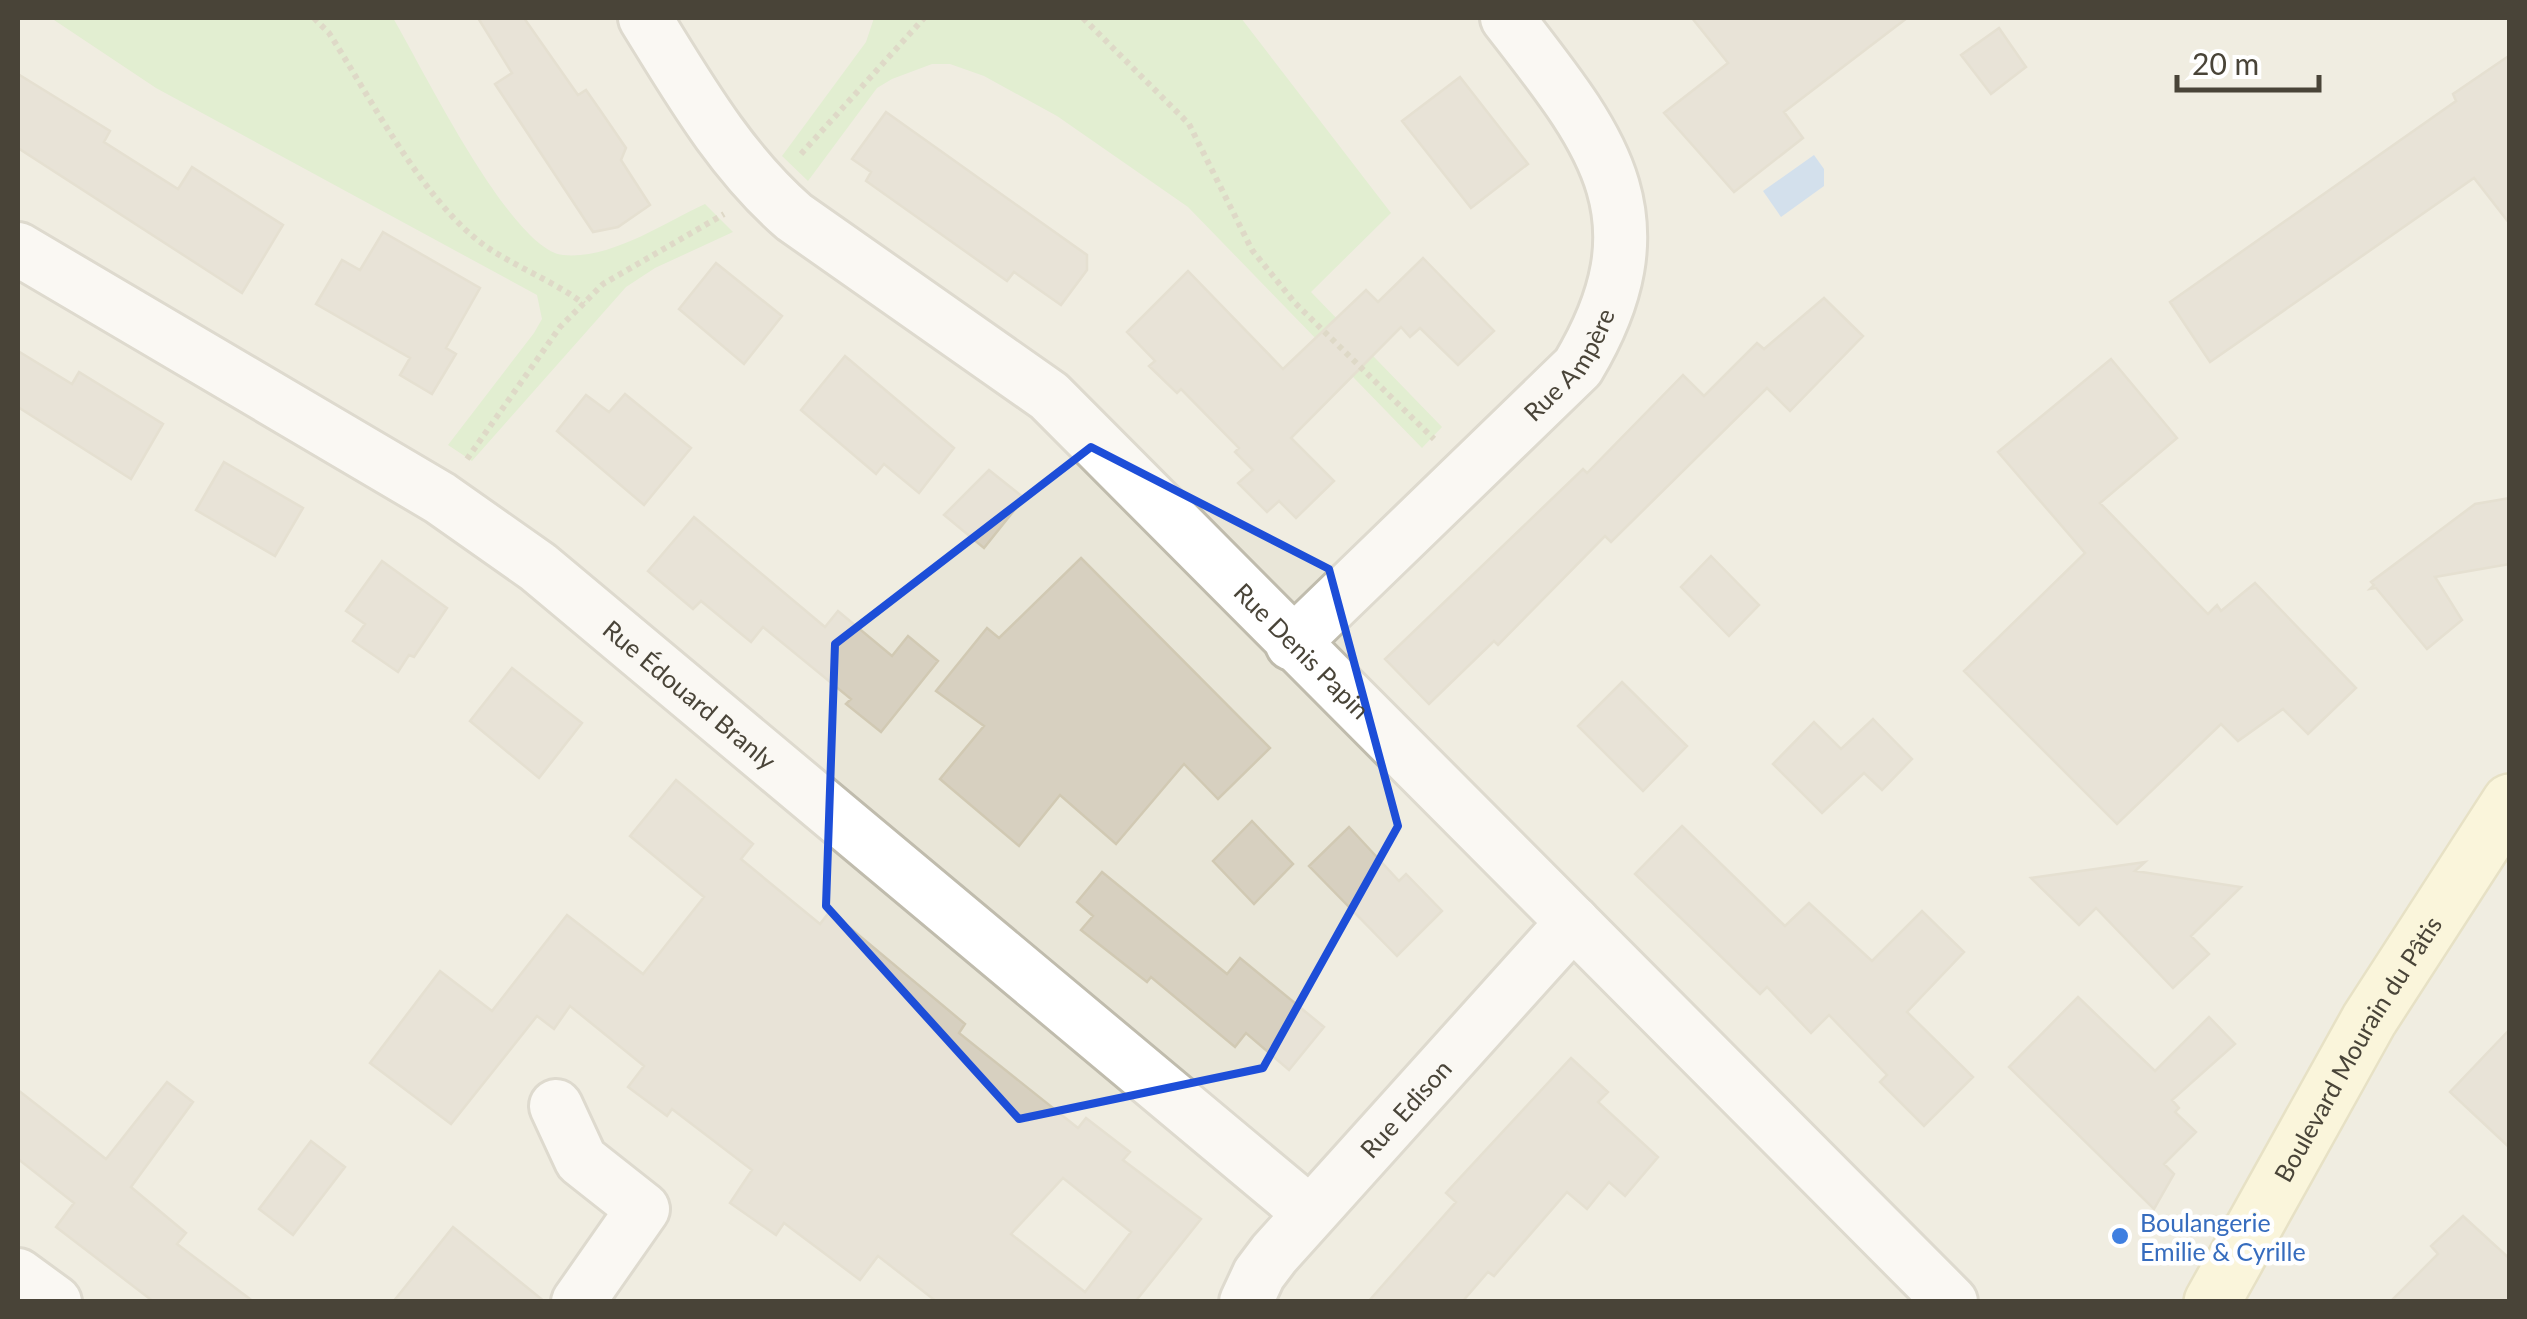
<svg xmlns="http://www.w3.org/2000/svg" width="2527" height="1319" font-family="Lato,sans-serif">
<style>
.residential{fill:#e9e6d8}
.green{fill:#cae8b4}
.water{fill:#a8caf0}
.building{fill:#d7d0c0;stroke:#d1c9b3;stroke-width:2.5;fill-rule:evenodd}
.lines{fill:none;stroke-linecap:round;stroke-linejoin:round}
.minor-casing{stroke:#c0bcad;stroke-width:58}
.secondary-casing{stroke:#d4cc9a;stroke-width:60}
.path{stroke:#c2ba9e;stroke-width:6;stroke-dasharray:5 5;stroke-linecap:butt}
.minor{stroke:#fff;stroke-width:52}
.secondary{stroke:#fef8cb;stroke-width:55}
.marked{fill:none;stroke:#1d4ed8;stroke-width:8;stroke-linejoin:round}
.shop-dot{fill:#3f7fe0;stroke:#fff;stroke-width:4}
.labels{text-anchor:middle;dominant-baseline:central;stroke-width:9;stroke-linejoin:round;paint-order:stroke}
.street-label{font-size:25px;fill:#494438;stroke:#fff}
.shop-label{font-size:25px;fill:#366cbe;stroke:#fff;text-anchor:start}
</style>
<rect width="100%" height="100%" fill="#f5f3ea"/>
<path class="residential" d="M18,18H2509V1301H18Z"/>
<path class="green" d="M51,18H393C421,65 511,250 563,255C610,260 664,223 705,204L733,232L655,268L626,287L472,461L448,445L534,333L542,319L537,295L156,88Z
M874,18H1241L1391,213L1311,292L1442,427L1422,448L1188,207L1057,116L984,76L950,64H932L892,79L877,88L808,181L782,156L866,42Z"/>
<path class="water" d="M1814,155L1824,169V186L1781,217L1763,191Z"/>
<path class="building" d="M478,18H524L578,95L586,90L600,110L626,148L621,160L650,205L618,227L593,232L495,84L512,73Z
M1692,18H1907L1784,112L1803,138L1734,192L1664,113L1728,63Z
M1999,28L2026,67L1991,94L1961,55Z
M2510,55V224L2474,178L2210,362L2170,302L2456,101L2453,94Z
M18,74L110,131L104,142L178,189L192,167L283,225L242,293L18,148Z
M1460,77L1528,164L1471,208L1402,121Z
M886,112L1087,255V270L1061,305L1014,272L1007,281L866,181L871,172L852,159Z
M383,232L480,288L446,348L456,354L432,394L400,375L410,358L316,304L342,260L360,270Z
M1423,258L1494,331L1458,365L1420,328L1410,337L1401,327L1291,438L1334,481L1296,518L1279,501L1267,512L1238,483L1253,470L1235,452L1239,448L1181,389L1177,393L1149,366L1155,361L1127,332L1188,271L1283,369L1366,290L1378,302Z
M716,263L782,316L744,364L679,309Z
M1824,298L1863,336L1790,411L1767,388L1611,542L1605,536L1498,645L1494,641L1429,704L1385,659L1583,469L1587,473L1683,375L1704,396L1757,343L1764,349Z
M18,351L72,384L79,372L163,424L131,479L18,407Z
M845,356L954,448L919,493L884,464L876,474L801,410Z
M2111,359L2177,438L2100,503L2208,614L2217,605L2221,611L2255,583L2356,688L2308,734L2283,709L2238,741L2221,724L2117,824L1964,671L2085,553L1998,452Z
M625,394L691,448L644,505L557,431L586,395L609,412Z
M224,462L303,508L275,556L196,510Z
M989,470L1024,498L984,548L944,515Z
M2510,498V564L2435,577L2462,620L2427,649L2376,588L2370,589L2374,585L2371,582L2475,504Z
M694,517L825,627L838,611L892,656L908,636L938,661L881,732L846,704L851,699L763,627L751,642L701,601L693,609L648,571Z
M1711,556L1759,605L1729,636L1681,587Z
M1081,558L1270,748L1218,799L1184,764L1116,844L1060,795L1019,846L940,779L984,726L936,691L987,628L999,638Z
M382,561L447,608L414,657L409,655L398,672L353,641L365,624L346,611Z
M512,668L582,723L539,778L470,721Z
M1622,682L1687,746L1643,791L1578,726Z
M1873,719L1912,759L1882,790L1864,773L1822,813L1773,764L1814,722L1841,749Z
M676,780L753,844L741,859L820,924L830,911L965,1024L959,1033L1078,1128L1086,1118L1130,1152L1123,1160L1201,1219L1135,1302H937L878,1256L860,1280L784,1223L776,1235L730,1203L752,1170L672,1109L667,1116L628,1087L644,1066L570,1006L554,1029L537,1016L451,1124L370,1063L440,971L492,1011L567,915L643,974L704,897L630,836ZM1063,1178L1131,1232L1085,1292L1011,1234Z
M1252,821L1293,864L1254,904L1213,861Z
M1682,826L1785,926L1809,903L1872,961L1922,911L1964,952L1907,1012L1973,1077L1924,1126L1880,1082L1887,1075L1829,1015L1811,1033L1767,987L1760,994L1635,874Z
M1349,827L1399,881L1406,874L1442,911L1397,956L1309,866Z
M2145,862L2135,871L2241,887L2191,936L2209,954L2173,988L2096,908L2079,925L2031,878Z
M1102,872L1227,974L1240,958L1324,1027L1289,1070L1246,1033L1235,1047L1151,977L1147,982L1081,930L1093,916L1077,902Z
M2078,997L2155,1071L2209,1017L2235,1044L2172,1100L2179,1108L2175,1112L2196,1132L2164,1164L2174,1174L2154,1209L2009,1067Z
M2510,1029V1148L2450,1092Z
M1571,1058L1608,1092L1598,1102L1658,1157L1625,1196L1609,1182L1587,1209L1567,1192L1494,1276L1488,1272L1462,1302H1368L1456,1202L1446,1193Z
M167,1082L193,1102L131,1187L186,1233L177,1244L254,1302H154L56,1227L74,1203L18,1159V1090L106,1159Z
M311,1141L345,1167L293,1235L259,1209Z
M2463,1216L2510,1259V1302H2390L2438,1254L2431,1246Z
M453,1227L545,1302H393Z"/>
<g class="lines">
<g class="minor-casing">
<g id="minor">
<path id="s1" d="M645,18C689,89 730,161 794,217L1049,396L1951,1302"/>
<path id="s2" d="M18,249L440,498L538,567L1310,1213"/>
<path id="s3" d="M1292,644L1578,367C1668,216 1600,138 1507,18"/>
<path d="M556,1106L581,1160L643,1209L578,1302"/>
<path d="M18,1275L55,1302"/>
<path id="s4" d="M1246,1302L1259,1274L1274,1254L1573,922"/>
</g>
</g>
<g class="secondary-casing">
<g id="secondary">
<path id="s5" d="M2212,1302L2369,1020L2510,802"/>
</g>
</g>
<path class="path" d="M314,18L329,33C370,97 423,201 484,245C515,267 552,280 584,304
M1083,18L1189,124L1252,250L1295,303L1434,439
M801,154L924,18
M467,459L560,327L603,284L724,214"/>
<use href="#minor" class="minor"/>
<use href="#secondary" class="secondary"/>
</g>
<path d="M0 0H2527V1319H0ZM1091,447L1329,569L1398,826L1263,1068L1019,1119L826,906L835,644Z" fill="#f5f3ea" fill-opacity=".55" fill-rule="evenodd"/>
<path class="marked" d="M1091,447L1329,569L1398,826L1263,1068L1019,1119L826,906L835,644Z"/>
<circle class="shop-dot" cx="2120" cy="1236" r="10"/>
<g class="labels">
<g class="street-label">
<text stroke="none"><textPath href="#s3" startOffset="395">Rue Ampère</textPath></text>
<text stroke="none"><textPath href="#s1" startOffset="920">Rue Denis Papin</textPath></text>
<text stroke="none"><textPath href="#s2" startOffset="808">Rue Édouard Branly</textPath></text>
<text stroke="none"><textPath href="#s5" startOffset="292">Boulevard Mourain du Pâtis</textPath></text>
<text stroke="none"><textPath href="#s4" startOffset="252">Rue Edison</textPath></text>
</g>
<g class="shop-label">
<text x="2140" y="1222">Boulangerie<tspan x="2140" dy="29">Emilie &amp; Cyrille</tspan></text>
</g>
</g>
<rect width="2527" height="1319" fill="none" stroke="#494438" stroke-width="40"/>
<path d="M2177 75v15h142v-15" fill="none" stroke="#494438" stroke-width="5"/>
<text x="2192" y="75" font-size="30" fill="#494438" stroke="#ffffff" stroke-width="8" paint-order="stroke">20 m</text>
</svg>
